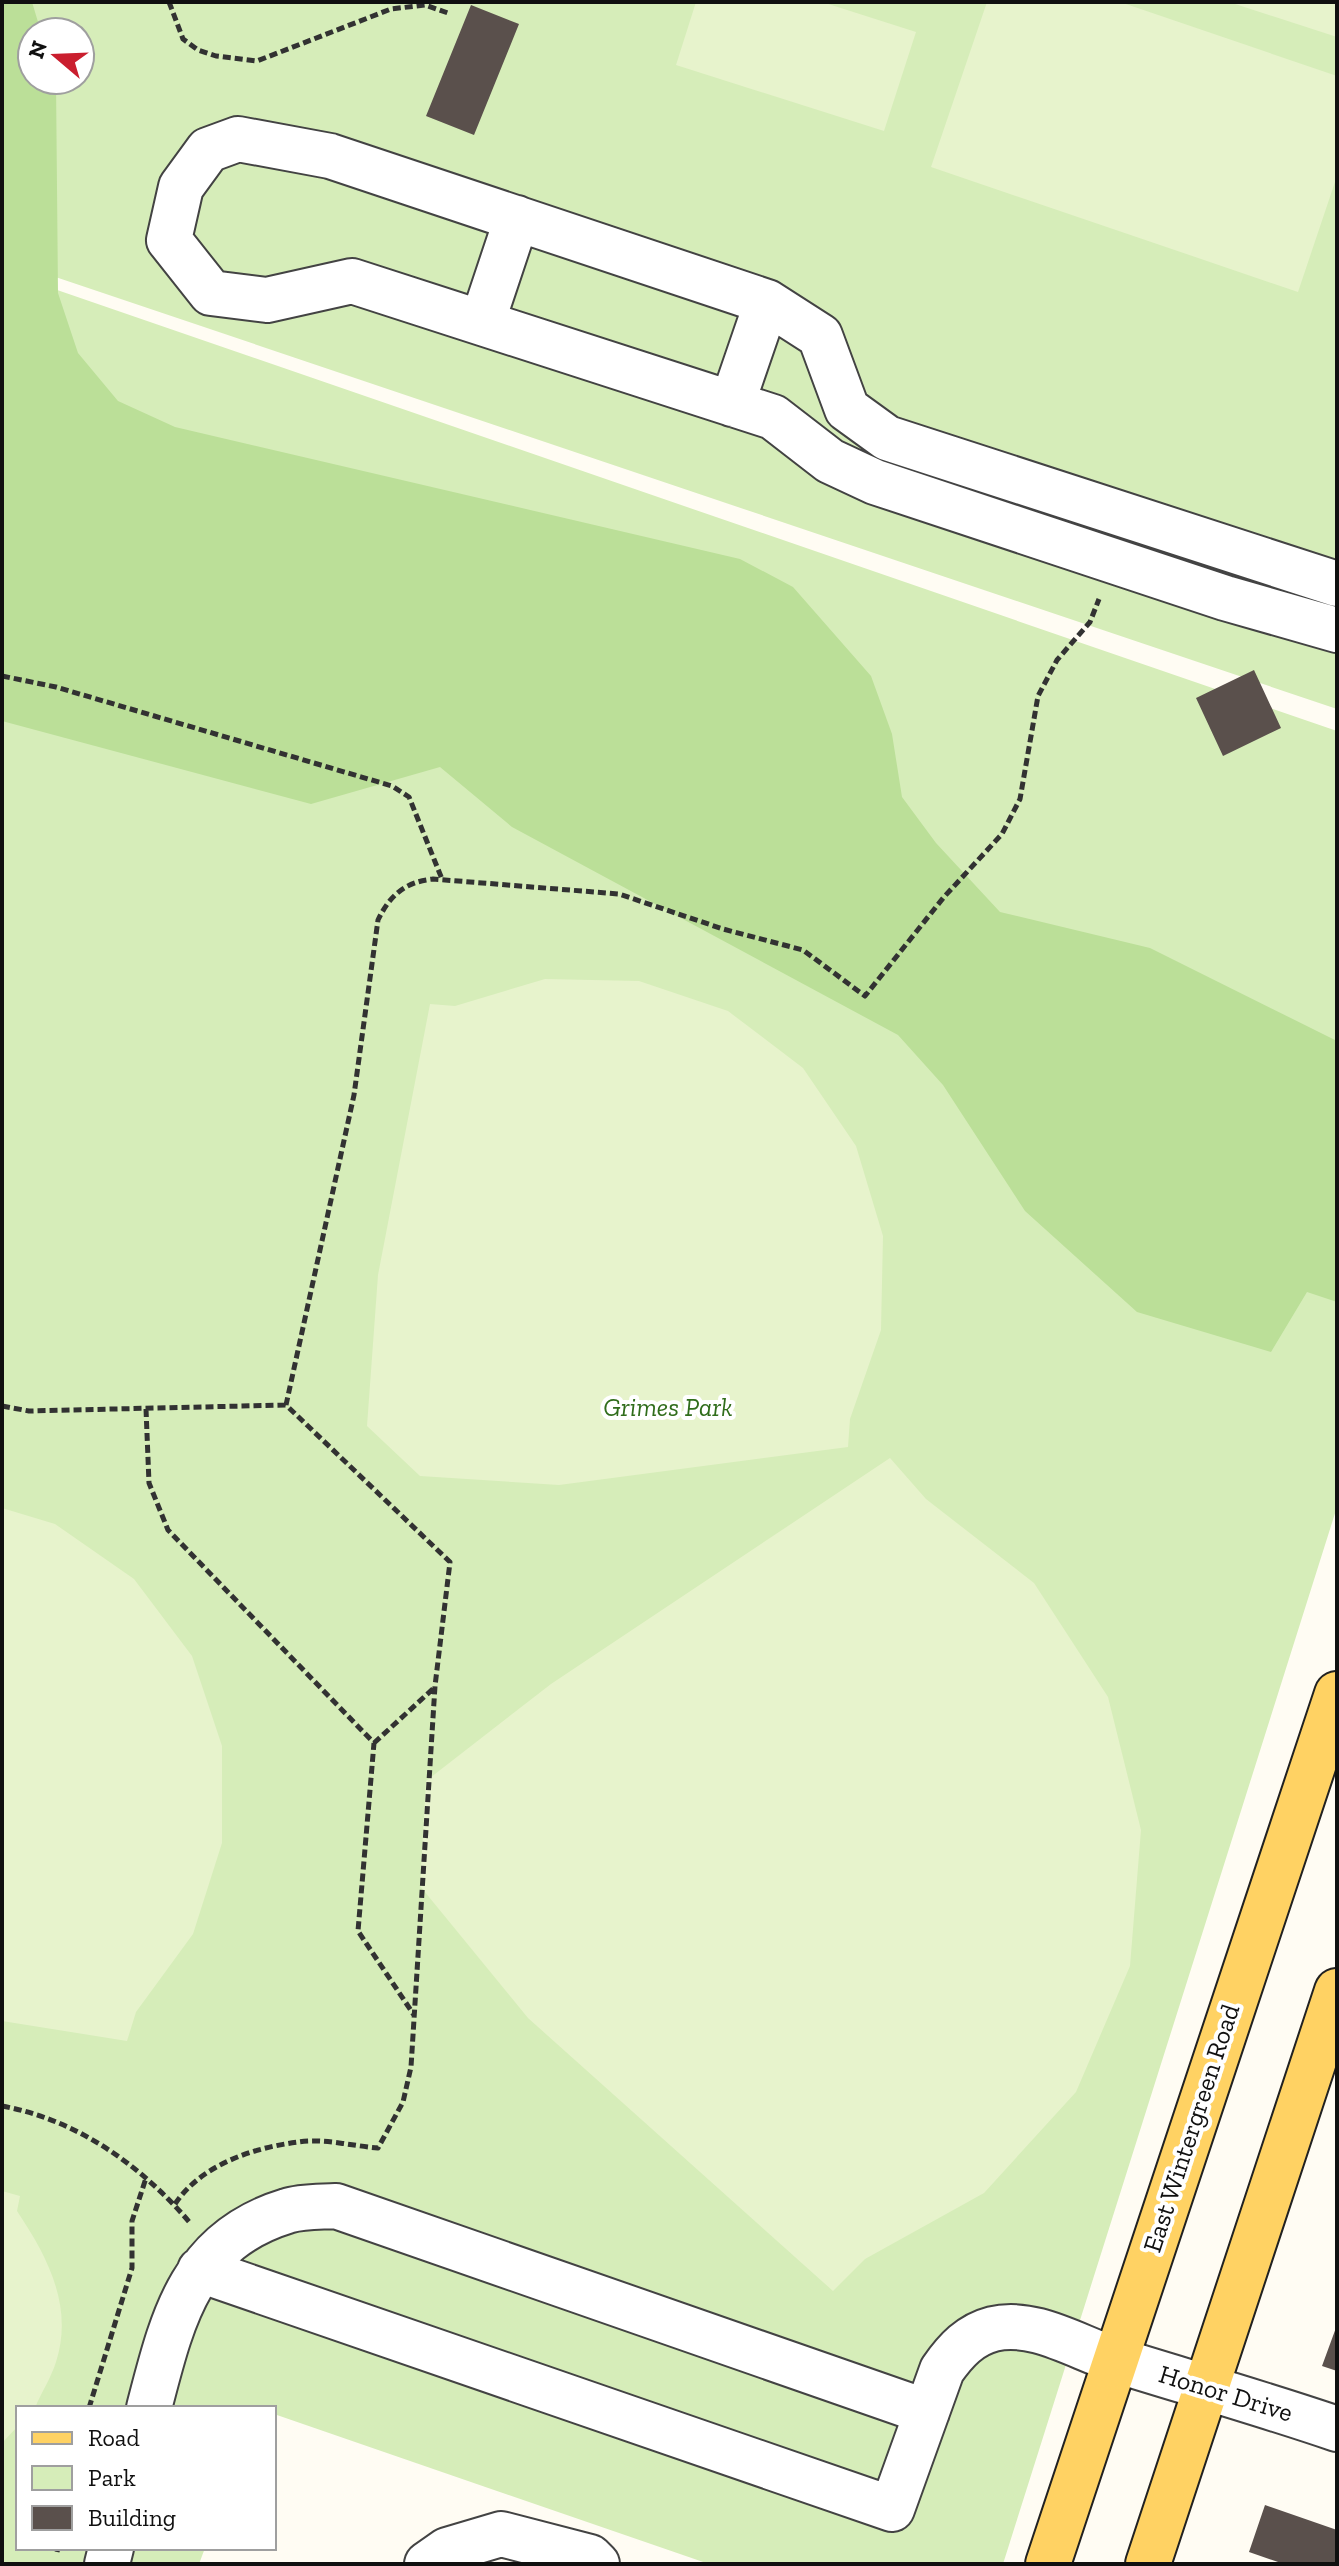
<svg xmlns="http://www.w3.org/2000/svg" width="1339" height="2566" font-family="'Zilla Slab',serif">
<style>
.green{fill:#d6edb9;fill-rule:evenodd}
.forest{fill:#bbdf98}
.pitch{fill:#e7f3cc}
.building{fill:#5a504c}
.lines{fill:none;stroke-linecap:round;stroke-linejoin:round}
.minor-casing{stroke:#434343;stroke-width:48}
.major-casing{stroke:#212121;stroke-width:48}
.path{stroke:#323232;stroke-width:5;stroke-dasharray:8 4;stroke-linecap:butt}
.minor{stroke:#fff;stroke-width:44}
.major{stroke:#ffd263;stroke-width:44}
.labels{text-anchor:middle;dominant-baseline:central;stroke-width:8;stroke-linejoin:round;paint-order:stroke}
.park-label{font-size:26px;font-style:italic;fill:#306d1b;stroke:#fff}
.street-label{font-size:26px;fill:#101010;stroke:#fff}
</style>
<rect width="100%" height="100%" fill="#fffcf3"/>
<path class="green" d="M2,2H1337V709L2,259ZM32,32H80V80H32Z
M2,271L1337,731V1507L1003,2564H709L274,2414V2408H18V2548H205L199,2564H2Z"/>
<path class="forest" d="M2,2H32L41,32H32V80L56,81L58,293L78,353L118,401L175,427L740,559L793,587L871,676L892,734L902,797L936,843L1000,912L1150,948L1337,1041V1302L1307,1292L1271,1352L1137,1312L1025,1211L943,1085L898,1035L512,827L440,767L311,804L2,721Z"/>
<path class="pitch" d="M696,2H822L916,32L884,131L676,65Z
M987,2H1120L1337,76V176L1298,292L931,167Z
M1229,2H1337V37Z
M545,979L639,981L728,1011L803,1068L856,1146L883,1236L881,1330L850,1419L848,1447L559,1485L420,1476L367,1426L378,1275L430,1004L455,1006Z
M890,1458L926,1499L1034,1583L1108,1697L1141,1830L1130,1966L1076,2092L984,2193L865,2259L833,2291L528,2018L420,1886L426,1781L551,1684Z
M2,1508L55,1524L134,1579L192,1656L222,1746V1843L193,1934L136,2012L127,2041L2,2021Z
M2,2191L20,2196L17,2211C47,2256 74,2306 56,2362C51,2378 41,2393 35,2408H18V2426L2,2443Z"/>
<path class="building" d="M471,5L519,24L474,135L426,116Z
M1254,670L1281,728L1223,756L1196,698Z
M1337,2325V2371L1322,2366Z
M1265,2505L1337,2530V2564H1284L1249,2552Z"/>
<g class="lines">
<g class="minor-casing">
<path id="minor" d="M482,323L517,218
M732,404L767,302
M1337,584L887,438L847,409L820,336L767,302L330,156L238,139L208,150L181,187L169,240L211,293L267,300L352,281L773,417L830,461L875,482L1225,598L1337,630
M200,2270L892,2509L942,2370C956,2350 970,2335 993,2329C1034,2319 1078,2348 1116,2360C1190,2383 1264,2404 1337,2429
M149,2408C172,2320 189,2241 287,2211C302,2206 320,2207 336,2206L927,2412
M107,2564L111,2548
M427,2564L447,2550L501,2534L590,2557L597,2564"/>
</g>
<g class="major-casing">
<path id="major" d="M1048,2564L1337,1694
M1148,2564L1337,1991"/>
</g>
<path class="path" d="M169,2L183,39L198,50L216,56L257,61L391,9L425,5L448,13
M2,676L56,687L392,786L409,797L442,879
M2,1406L29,1411L286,1405
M146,1409L149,1483L168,1530L374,1743L358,1931L414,2015
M374,1743L435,1687
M2,2106C78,2120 142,2166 191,2224
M175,2204C201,2165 252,2148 298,2142C322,2138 353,2146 378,2148L403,2102L411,2067L435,1686L450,1562L286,1405L354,1095L378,920C390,895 405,882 433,879L619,894L723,929L803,950L865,996L944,897L1002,834L1020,799L1038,696L1057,660L1090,622L1099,599
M89,2408L132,2268V2221L146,2178
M57,2552L58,2548"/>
<use href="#minor" class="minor"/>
<use href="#major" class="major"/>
</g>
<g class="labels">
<g class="park-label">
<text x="668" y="1407">Grimes Park</text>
</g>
<g class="street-label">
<text transform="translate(1191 2128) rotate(-72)">East Wintergreen Road</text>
<text transform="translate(1226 2393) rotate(17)">Honor Drive</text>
</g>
</g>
<rect width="1339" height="2566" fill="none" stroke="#101010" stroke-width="8"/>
<rect x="16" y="2406" width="260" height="144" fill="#ffffff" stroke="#9f9f9f" stroke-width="2"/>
<rect x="32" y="2432" width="40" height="12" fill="#ffd263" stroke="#9f9f9f" stroke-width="2"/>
<text x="88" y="2446" font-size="24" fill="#101010">Road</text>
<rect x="32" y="2466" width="40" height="24" fill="#d6edb9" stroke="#9f9f9f" stroke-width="2"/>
<text x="88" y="2486" font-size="24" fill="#101010">Park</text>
<rect x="32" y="2506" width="40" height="24" fill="#5a504c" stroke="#9f9f9f" stroke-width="2"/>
<text x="88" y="2526" font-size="24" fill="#101010">Building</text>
<g transform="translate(56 56) rotate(289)"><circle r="38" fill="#ffffff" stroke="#9f9f9f" stroke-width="2"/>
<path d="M0-6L14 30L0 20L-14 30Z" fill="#ca1e2e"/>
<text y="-12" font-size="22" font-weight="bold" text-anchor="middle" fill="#101010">N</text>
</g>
</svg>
